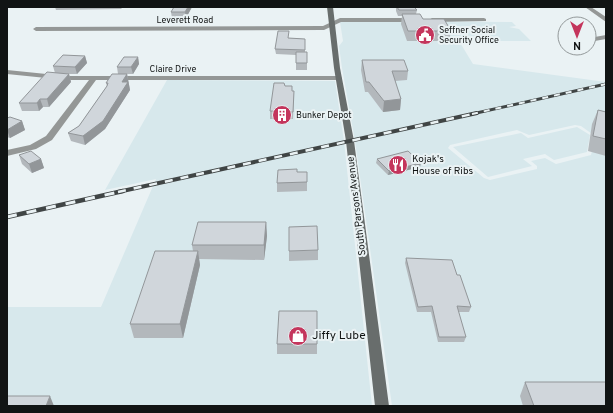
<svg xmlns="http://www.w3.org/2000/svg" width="613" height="413" font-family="Overpass,sans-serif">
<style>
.built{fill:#d7e8ec;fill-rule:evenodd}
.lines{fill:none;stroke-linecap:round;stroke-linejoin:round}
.minor{fill:#949796;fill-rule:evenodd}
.secondary{fill:#686d6c;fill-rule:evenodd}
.rail-far2-casing{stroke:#404545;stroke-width:3}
.rail-far1-casing{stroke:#404545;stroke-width:4}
.rail-casing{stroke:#404545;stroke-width:4.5}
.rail-far2{stroke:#eaf2f4;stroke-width:2;stroke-dasharray:6;stroke-linecap:butt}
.rail-far1{stroke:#eaf2f4;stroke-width:2.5;stroke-dasharray:8;stroke-linecap:butt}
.rail{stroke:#eaf2f4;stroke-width:3;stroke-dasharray:10;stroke-linecap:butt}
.wall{fill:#b3b8bc}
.shaded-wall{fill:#929699}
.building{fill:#d0d6db;stroke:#929699}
.labels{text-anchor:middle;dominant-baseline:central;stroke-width:4;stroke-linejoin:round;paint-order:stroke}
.far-street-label{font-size:9px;fill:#111414;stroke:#eaf2f4}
.far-poi-label{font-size:9px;fill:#111414;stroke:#eaf2f4;text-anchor:start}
.poi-label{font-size:10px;fill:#111414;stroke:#eaf2f4;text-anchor:start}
.street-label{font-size:10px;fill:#111414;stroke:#eaf2f4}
.near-poi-label{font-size:12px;fill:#111414;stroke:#eaf2f4;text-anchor:start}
</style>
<rect width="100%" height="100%" fill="#eaf2f4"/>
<path class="built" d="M341,21L512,22L516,26L509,27L519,29L531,41H459L473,64L606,82V406H392L355,141L342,68L339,46L343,41L340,22ZM575,125L581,126L595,136L591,155L556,164L545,158L531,161L537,166V169L490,180L484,178L448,148L450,145L517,130L529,135Z
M167,80L335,81L344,141L372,406H7V307H101L156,179L105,190Z
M577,127L590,135L587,152L554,160L545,154L523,159L532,166L488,177L453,147L521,133L528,138Z"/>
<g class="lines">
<path class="minor" d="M585,7H591L606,17V22Z
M340,18H414L417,20L414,22H341L324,30L36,31L33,29L36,27L323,26Z
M484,18L486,19V21L432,22L429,20L432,18Z
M606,35V39L589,42V38Z
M7,70L66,76H339L342,78L339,80H96L52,140L36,149L7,156V150L30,145L46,136L89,80H66L7,74Z"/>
<path class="secondary" d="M327,7H333L340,68L354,141L389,406H375L346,141L334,68Z"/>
<g class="rail-far2-casing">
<path id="rail-far2" d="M472,114L606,84"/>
</g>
<g class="rail-far1-casing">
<path id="rail-far1" d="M118,192L477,113"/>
</g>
<g class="rail-casing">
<path id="rail" d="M7,217L123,191"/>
</g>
<use href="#rail-far2" class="rail-far2"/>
<use href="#rail-far1" class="rail-far1"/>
<use href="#rail" class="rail"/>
</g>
<path class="wall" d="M55,7H123L121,9L56,10Z
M192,7L186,18H172L171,12Z
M396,7H415L417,10L416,14L423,19L451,31L449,41H407L401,24L402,16H398L396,11Z
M289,38L305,39V52H307V70H296V55L276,54L275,49Z
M85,56L87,63L77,74H69L71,82L49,107H43L39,111H22L19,103L55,73L53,66Z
M138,57L139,64L133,74H127L130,90L105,129L85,145L71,141L68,133L79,126L107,86L106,83L118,74L117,67Z
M362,60L408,71L407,80L395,81L401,99L400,110L383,112L368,92H365L361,70Z
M285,86L292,91H294L293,119H270V111Z
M598,110L606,112V156L588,151L592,124Z
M7,118L22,121L25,130L10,138L7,137Z
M19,155L41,159L44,168L32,173L22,164Z
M377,159L420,167L388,175L376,163Z
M297,172H307V191L277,192V183Z
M266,222L267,236L264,260L199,259L200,265L183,338H134L130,324L193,251L192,245Z
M318,250V260L289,261V251Z
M406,258L457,275L471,307L469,312H458L466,337L464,342H438L431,312H417L405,263Z
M277,344H317V354H277Z
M525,382L606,406H523L520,396Z"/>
<path class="shaded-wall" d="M188,7H192L186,18L185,12Z
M85,56L87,63L77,74L75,67Z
M138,57L139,64L133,74L131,67Z
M69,74L71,82L49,107L47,99Z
M127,74L130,90L105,129L85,145L83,136Z
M40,99L43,107L39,111L37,103Z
M401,99L400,110L383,112L384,101Z
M22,121L25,130L10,138L7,130Z
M41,159L44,168L32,173L29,164Z
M421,163L420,167L388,175L389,171Z
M266,222L267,236L264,260V245Z
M198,251L200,265L183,338L180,324Z
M50,396L54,406H46Z"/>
<path class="building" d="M174,7H188L185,12H171Z
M397,7H414L417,10H399Z
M402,14H420L423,19H444L451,31H408Z
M278,31H289L288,38L305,39V50L275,49Z
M296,52H307V63H296Z
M63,55L85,56L75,67L53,66Z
M124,57H138L131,67H117Z
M362,60H404L408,71H392L401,99L384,101L369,82H366Z
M47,72L69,74L47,99H40L37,103H19Z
M112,74H127L122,82H128L103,121L83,136L68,133L79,126L107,86L108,83H106Z
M274,83H284L285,86H292V91H294L293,112L270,111Z
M598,110L606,112V139L593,136Z
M10,117L22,121L7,130V118Z
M31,151L41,159L29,164L19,155Z
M408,151L421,163L389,171L377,159Z
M297,169V172H307V182L277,183L278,170Z
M198,222H266L264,245H192Z
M317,226L318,250L289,251V227Z
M155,251H198L180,324H130Z
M406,258L452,260L457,275H460L471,307L457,306L466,337H439L432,306L418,307Z
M279,311H317V344H277Z
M525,382H606V406H534Z
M7,396H50L46,406H7Z"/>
<defs>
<g id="civic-disc" transform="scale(1)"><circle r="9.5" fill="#c4355c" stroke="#eaf2f4"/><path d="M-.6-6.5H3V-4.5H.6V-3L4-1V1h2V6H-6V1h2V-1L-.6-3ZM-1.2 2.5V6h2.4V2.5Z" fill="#fff"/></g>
<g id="building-disc" transform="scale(1)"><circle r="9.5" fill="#c4355c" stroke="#eaf2f4"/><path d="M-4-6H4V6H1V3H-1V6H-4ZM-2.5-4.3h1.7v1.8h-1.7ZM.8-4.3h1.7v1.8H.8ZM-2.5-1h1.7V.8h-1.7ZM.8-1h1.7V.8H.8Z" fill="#fff"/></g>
<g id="restaurant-disc" transform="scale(1)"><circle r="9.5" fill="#c4355c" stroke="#eaf2f4"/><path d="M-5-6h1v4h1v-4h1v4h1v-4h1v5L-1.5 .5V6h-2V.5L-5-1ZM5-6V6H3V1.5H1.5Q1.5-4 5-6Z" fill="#fff"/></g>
<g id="shop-disc" transform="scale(1)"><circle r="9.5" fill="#c4355c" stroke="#eaf2f4"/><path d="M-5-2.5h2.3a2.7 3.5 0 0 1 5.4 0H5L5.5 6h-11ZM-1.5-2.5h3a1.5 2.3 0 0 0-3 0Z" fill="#fff"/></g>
</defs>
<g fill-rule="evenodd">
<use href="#civic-disc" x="425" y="35"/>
<use href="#building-disc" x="282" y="115"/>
<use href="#restaurant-disc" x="398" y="165"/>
<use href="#shop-disc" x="298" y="336"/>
</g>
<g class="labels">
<g class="far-street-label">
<text x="185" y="20">Leverett Road</text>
<text x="173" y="69">Claire Drive</text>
</g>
<g class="far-poi-label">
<text x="439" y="30">Seffner Social<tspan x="439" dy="10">Security Office</tspan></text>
<text x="296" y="115">Bunker Depot</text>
</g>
<g class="poi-label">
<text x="412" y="159">Kojak's<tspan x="412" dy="12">House of Ribs</tspan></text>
</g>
<g class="street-label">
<text transform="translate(357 206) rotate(-97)">South Parsons Avenue</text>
</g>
<g class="near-poi-label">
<text x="312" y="336">Jiffy Lube</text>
</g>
</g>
<rect width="613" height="413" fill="none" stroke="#111414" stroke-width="16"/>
<g transform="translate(577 36) rotate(180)"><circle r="19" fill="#eaf2f4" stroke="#93999a"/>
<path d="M0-3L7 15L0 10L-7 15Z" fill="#c4355c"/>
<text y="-6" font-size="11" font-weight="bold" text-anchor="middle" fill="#111414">N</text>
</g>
</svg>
